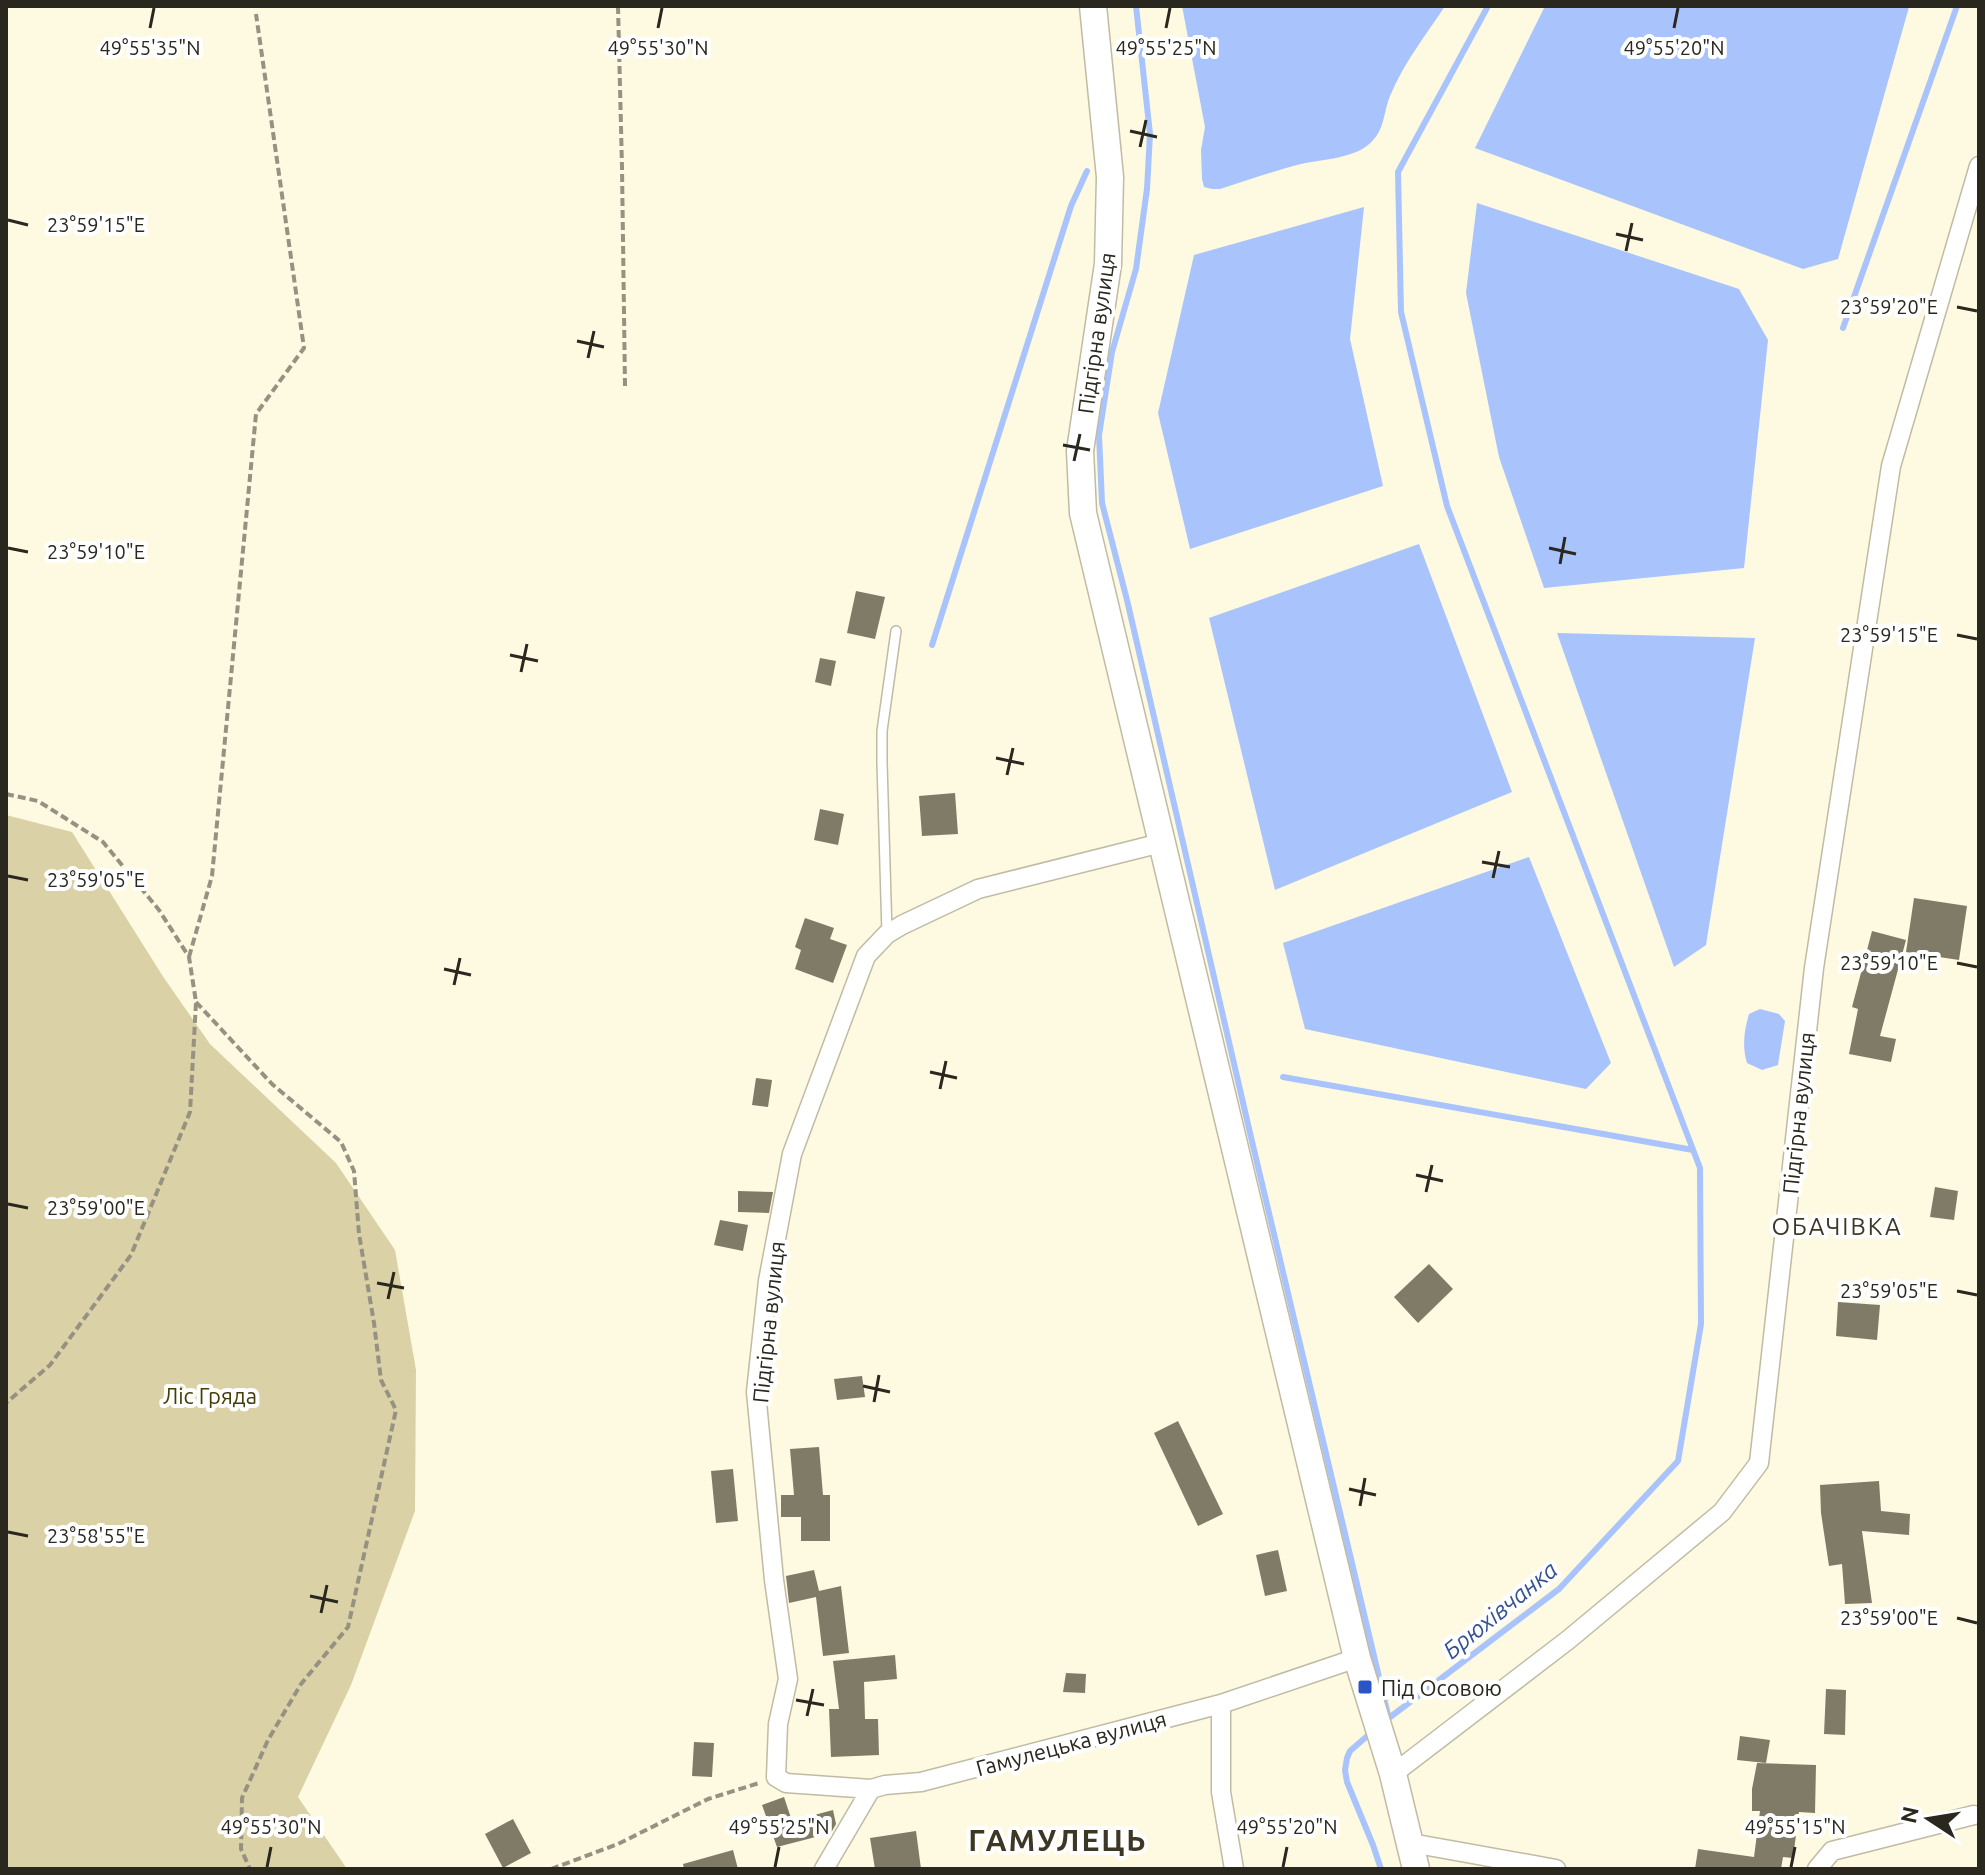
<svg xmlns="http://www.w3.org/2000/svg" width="1985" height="1875" font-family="Ubuntu,sans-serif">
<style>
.green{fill:#dbd1a6}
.water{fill:#a9c4fc}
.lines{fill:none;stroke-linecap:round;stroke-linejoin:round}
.stream{stroke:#a9c4fc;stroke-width:6}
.building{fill:#807b66}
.lane-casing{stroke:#c0bba4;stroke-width:12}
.street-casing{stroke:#c0bba4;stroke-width:21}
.secondary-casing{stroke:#c0bba4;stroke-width:29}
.path{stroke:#969282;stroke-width:4;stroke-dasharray:8 4;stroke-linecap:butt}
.lane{stroke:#fff;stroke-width:9}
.street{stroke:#fff;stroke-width:18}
.secondary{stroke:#fff;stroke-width:26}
.ticks{fill:none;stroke:#29271e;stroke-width:3}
.poi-dot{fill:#2a55c4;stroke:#fff;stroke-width:3}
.labels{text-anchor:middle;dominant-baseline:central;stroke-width:8;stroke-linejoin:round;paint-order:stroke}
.street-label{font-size:22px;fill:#29271e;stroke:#fff}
.park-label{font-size:22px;fill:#463c06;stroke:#fff}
.poi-label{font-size:22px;fill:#29271e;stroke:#fff;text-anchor:start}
.neighbourhood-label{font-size:24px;letter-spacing:2px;fill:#3c3825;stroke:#fff}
.water-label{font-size:24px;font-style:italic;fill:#355295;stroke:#fff}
.district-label{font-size:30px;font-weight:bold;letter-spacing:2px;fill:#3c3825;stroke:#fff}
.ticks-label{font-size:20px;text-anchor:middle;fill:#29271e;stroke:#fff;stroke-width:8;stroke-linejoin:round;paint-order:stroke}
</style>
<rect width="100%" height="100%" fill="#fef9e1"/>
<path class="green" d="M6,815L72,832L164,978L210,1044L336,1163L395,1250L416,1370L415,1511L351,1685L298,1797L347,1869H6Z"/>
<path class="water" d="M1182,6H1445C1426,35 1403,64 1390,96C1383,113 1385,132 1368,145C1349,160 1319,159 1297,165C1271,172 1246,181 1220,189H1212L1204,187L1202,179L1201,150L1205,127Z
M1545,6H1903L1909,7L1838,259L1803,269L1475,148Z
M1477,203L1739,289L1768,340L1744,568L1544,588L1499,457L1466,293Z
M1364,207L1350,339L1383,486L1190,549L1158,413L1194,255Z
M1419,544L1512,792L1275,890L1209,618Z
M1557,633L1755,638L1706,945L1674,967Z
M1529,857L1611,1063L1586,1089L1305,1029L1283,943Z
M1760,1009L1779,1014L1785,1021L1778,1065L1762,1070L1747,1063C1742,1046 1744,1031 1749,1014Z"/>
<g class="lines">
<path class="stream" d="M1136,6L1150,134L1147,189L1136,269L1112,352L1099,435L1102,503L1127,600L1250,1133L1388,1715
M1843,328L1957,6
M932,645L1071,206L1087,171
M1283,1077L1693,1150
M1385,1721L1559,1589L1678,1461L1701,1324L1700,1168L1447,506L1401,312L1398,172L1488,6
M1373,1731L1350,1751L1347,1758L1345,1770L1347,1782L1373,1845L1381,1869"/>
</g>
<path class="building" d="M856,591L885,597L875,639L847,633Z
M820,658L836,661L831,686L815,682Z
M955,793L958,834L922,836L919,796Z
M820,809L844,814L838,845L814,840Z
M1914,898L1967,906L1959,960L1906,952Z
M805,918L834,928L830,939L847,945L833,983L795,969L801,950L795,947Z
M1872,931L1906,940L1880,1036L1896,1039L1891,1062L1849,1054L1858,1009L1852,1007Z
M756,1078L772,1080L768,1107L752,1105Z
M1935,1187L1958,1191L1954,1220L1930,1217Z
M738,1191L773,1192L769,1213L738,1212Z
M720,1220L748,1225L743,1251L714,1245Z
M1429,1264L1453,1289L1418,1323L1394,1297Z
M1838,1302L1880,1305L1877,1340L1836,1336Z
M862,1376L865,1397L837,1400L834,1379Z
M1178,1421L1223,1514L1198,1526L1154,1433Z
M819,1447L823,1495H830V1541H801V1517H781V1495H794L790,1449Z
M733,1469L738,1521L716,1523L711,1471Z
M1879,1481L1881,1511L1910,1514L1909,1535L1862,1531L1872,1603L1845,1604L1842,1564L1829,1566L1821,1513L1820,1485Z
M1278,1550L1287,1591L1265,1596L1256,1555Z
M814,1570L819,1591L841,1586L849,1653L823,1656L816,1597L789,1603L786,1576Z
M895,1655L897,1679L864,1682L865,1719H878L879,1755L831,1757L829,1709H839L833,1661Z
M1066,1673L1086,1674L1085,1693L1063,1692Z
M1826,1689L1846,1690L1845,1735L1824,1734Z
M1740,1736L1770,1740L1766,1763L1737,1760Z
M694,1742L714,1743L712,1777L692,1776Z
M1757,1763L1816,1765L1815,1813L1799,1812L1793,1858L1783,1857L1781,1869H1695L1698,1849L1754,1857L1760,1811H1752V1789Z
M784,1797L792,1821L833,1810L836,1824L831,1833L777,1847L762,1805Z
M513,1819L531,1853L503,1868L485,1834Z
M916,1831L921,1869H875L870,1838Z
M733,1850L738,1869H684L683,1864Z"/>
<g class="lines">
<g class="lane-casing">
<path id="lane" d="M887,934L882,763V731L896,631"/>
</g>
<g class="street-casing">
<path id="street" d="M1221,1704V1792L1234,1869
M1393,1774L1568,1640L1722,1512L1759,1463L1814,968L1891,466L1979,166
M871,1789L786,1783L776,1777L778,1724L788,1679L774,1580L756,1392L768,1281L792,1154L866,956L887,934L902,925L978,889L1161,843
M1411,1843L1556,1869
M824,1869L871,1789L885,1785L921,1782L1221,1704L1357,1658
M1817,1869L1832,1851L1974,1815"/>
</g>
<g class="secondary-casing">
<path id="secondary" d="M1093,6L1110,177L1108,264L1080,451L1083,513L1357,1658L1393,1774L1416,1869"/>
</g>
<path class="path" d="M618,6L622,167L625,386
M6,794L38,801L103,842L159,910L189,957L196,1002L190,1112L131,1255L50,1365L6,1403
M189,957L212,876L256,414L304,348L256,14
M196,1002L272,1084L341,1142L354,1171L359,1234L374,1323L381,1380L396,1410L348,1627L301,1684L268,1740L242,1798L241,1849L250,1869
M551,1869L618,1844L708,1799L759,1783"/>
<use href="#lane" class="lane"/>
<use href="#street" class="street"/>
<use href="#secondary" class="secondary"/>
</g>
<path class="ticks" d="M150,28L154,8M658,28L662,8M1166,28L1170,8M1674,28L1678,8M1130,131L1157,137M1140,147L1146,120M8,220L28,225M1616,234L1643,240M1626,251L1632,223M1957,307L1977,311M577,341L604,347M588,358L594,331M1063,445L1090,450M1074,461L1080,434M8,548L28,552M1549,548L1576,554M1560,564L1565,537M1957,635L1977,639M510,655L538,661M521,672L527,644M996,758L1024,764M1007,775L1013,748M1482,862L1510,867M8,876L28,880M1493,878L1499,851M1957,963L1977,967M444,969L471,975M454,985L460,958M930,1072L957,1078M940,1089L946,1061M1416,1175L1443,1181M1426,1192L1432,1165M8,1204L28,1208M377,1283L404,1288M1957,1291L1977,1295M388,1299L394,1272M863,1386L890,1392M874,1402L879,1375M1349,1489L1376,1495M1360,1506L1365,1478M8,1532L28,1536M310,1596L338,1602M321,1613L327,1585M1957,1618L1977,1623M796,1700L824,1705M807,1716L813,1689M267,1867L271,1847M775,1867L779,1847M1283,1867L1287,1847M1791,1867L1795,1847"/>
<rect class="poi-dot" x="1357" y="1679" width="16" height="16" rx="4"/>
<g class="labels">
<g class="street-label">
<text transform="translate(1096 333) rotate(-82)">Підгірна вулиця</text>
<text transform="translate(1798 1113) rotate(-84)">Підгірна вулиця</text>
<text transform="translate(768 1322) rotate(-84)">Підгірна вулиця</text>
<text transform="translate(1071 1743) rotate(-15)">Гамулецька вулиця</text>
</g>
<g class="park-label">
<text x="210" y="1395">Ліс Гряда</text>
</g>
<g class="poi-label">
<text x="1381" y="1687">Під Осовою</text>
</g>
<g class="neighbourhood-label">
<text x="1837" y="1226">ОБАЧІВКА</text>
</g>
<g class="water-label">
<text transform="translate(1500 1610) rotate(-39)">Брюхівчанка</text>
</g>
<g class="district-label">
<text x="1058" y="1840">ГАМУЛЕЦЬ</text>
</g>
</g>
<g class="ticks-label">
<text x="150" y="55">49°55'35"N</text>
<text x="658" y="55">49°55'30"N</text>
<text x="1166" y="55">49°55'25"N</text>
<text x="1674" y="55">49°55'20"N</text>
<text x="96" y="232">23°59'15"E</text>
<text x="1889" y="314">23°59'20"E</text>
<text x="96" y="559">23°59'10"E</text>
<text x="1889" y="642">23°59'15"E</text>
<text x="96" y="887">23°59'05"E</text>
<text x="1889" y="970">23°59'10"E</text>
<text x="96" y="1215">23°59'00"E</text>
<text x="1889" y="1298">23°59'05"E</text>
<text x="96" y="1543">23°58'55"E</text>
<text x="1889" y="1625">23°59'00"E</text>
<text x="271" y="1834">49°55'30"N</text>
<text x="779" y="1834">49°55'25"N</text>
<text x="1287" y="1834">49°55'20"N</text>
<text x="1795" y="1834">49°55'15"N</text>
</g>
<rect width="1985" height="1875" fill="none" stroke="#29271e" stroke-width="16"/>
<g transform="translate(1929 1819) rotate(282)" stroke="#ffffff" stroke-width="6" paint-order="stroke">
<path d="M0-6L14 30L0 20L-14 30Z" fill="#29271e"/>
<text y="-12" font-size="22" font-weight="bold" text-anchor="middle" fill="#29271e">N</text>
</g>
</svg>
